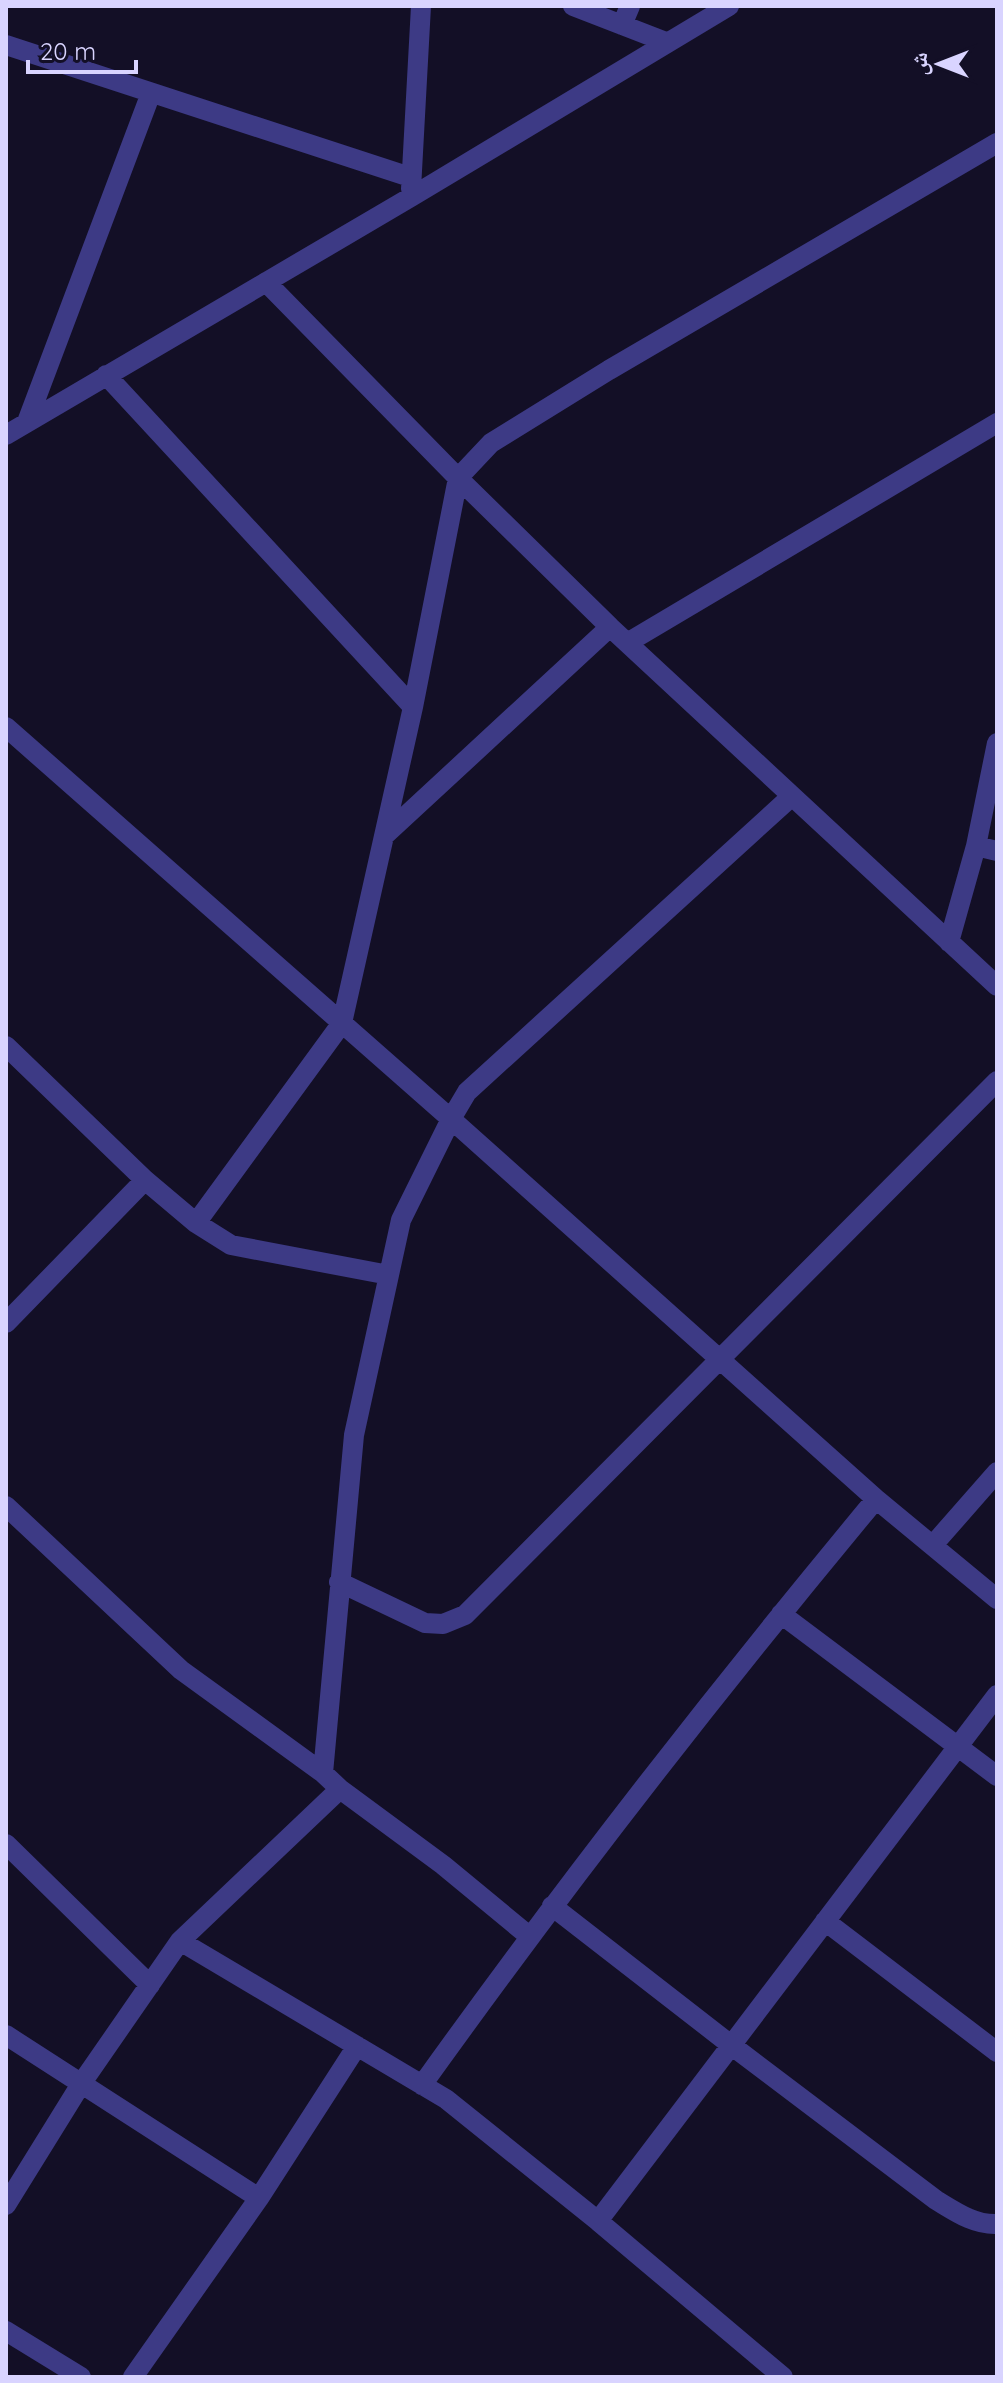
<svg xmlns="http://www.w3.org/2000/svg" width="1003" height="2383" font-family="Quicksand,'Noto Naskh Arabic',sans-serif">
<style>
.lines{fill:none;stroke-linecap:round;stroke-linejoin:round}
.minor{stroke:#3d3a85;stroke-width:20}
</style>
<rect width="100%" height="100%" fill="#130f26"/>
<g class="lines">
<path class="minor" d="M573,6L666,42
M622,25L630,6
M6,45L410,177
M411,189L421,6
M266,282L458,478L610,627L997,986
M106,375L413,707
M27,422L151,93
M6,435L411,197L729,6
M627,643L997,423
M6,727L451,1119L876,1499L997,1599
M384,836L610,627
M976,846L997,743
M949,942L976,846L997,851
M6,1046L145,1180L196,1223L231,1245L389,1275
M196,1223L342,1023L413,707L458,478L491,443L609,370L997,143
M6,1323L145,1180
M6,1506L181,1670L323,1773L340,1789L443,1865L529,1936
M933,1545L997,1472
M339,1582L425,1623L443,1624L465,1615L997,1081
M781,1614L997,1776
M323,1773L354,1435L401,1220L451,1119L467,1092L792,796
M6,1844L150,1985
M552,1906L731,2045L936,2200C956,2212 974,2225 997,2224
M825,1921L997,2052
M180,1941L446,2099L598,2221L783,2377
M6,2035L259,2198
M422,2085C566,1884 718,1689 876,1499
M6,2205L81,2084L180,1941L340,1789
M598,2221L997,1695
M6,2331L81,2377
M133,2377L259,2198L357,2046"/>
</g>
<rect width="1003" height="2383" fill="none" stroke="#d9d4ff" stroke-width="16"/>
<g transform="translate(939 64) rotate(270)" stroke="#130f26" stroke-width="6" paint-order="stroke">
<path d="M0-6L14 30L0 20L-14 30Z" fill="#d9d4ff"/>
<text y="-12" font-size="22" font-weight="bold" text-anchor="middle" fill="#d9d4ff">ش</text>
</g>
<path d="M28 60v12h108v-12" fill="none" stroke="#d9d4ff" stroke-width="4"/>
<text x="40" y="60" font-size="24" fill="#d9d4ff" stroke="#130f26" stroke-width="6" paint-order="stroke">20 m</text>
</svg>
